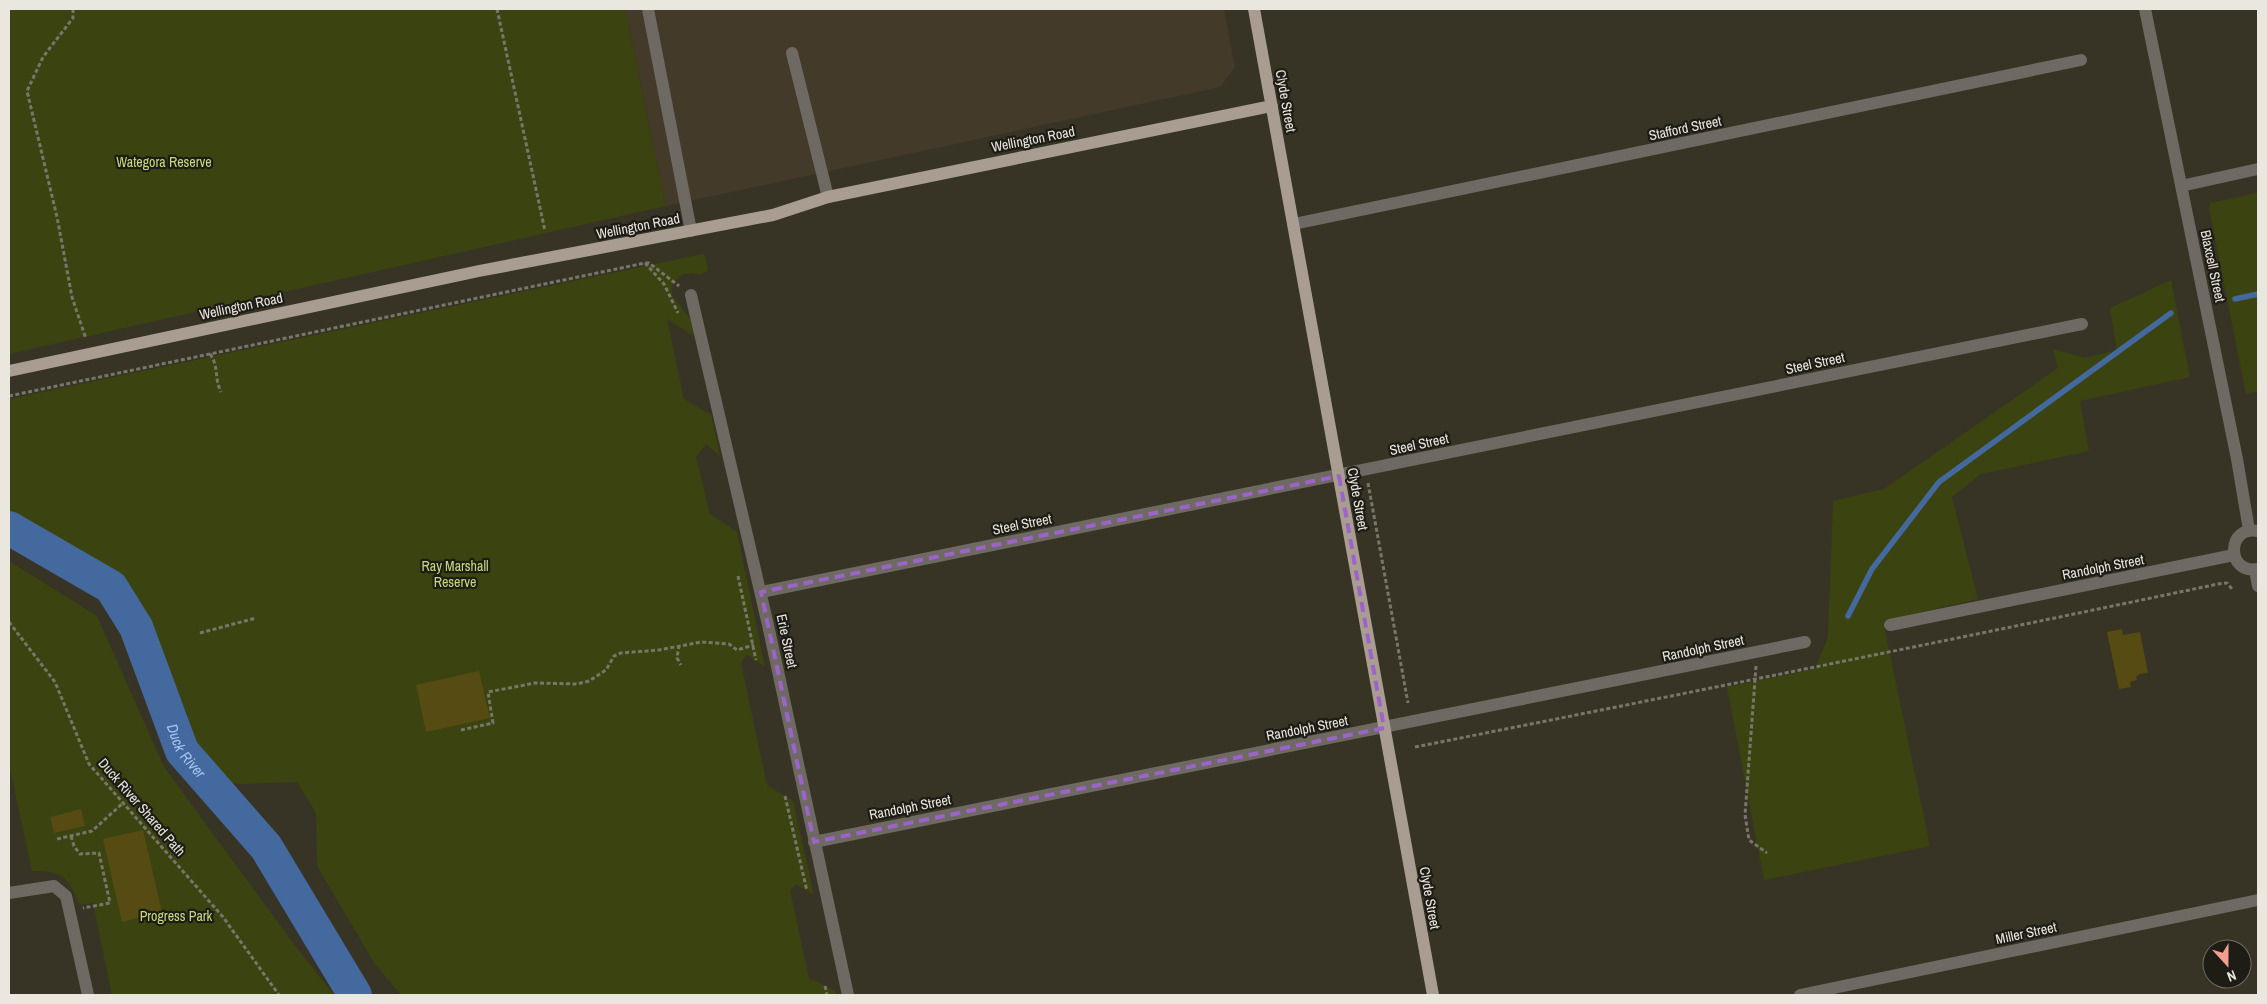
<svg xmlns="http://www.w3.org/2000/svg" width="2267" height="1004" font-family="'Archivo Narrow',sans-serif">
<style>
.industrial{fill:#443a2a}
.green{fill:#3b4410}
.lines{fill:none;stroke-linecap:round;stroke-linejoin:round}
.stream{stroke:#44699e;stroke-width:5.5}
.river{stroke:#44699e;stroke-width:34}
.building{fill:#564b12}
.path{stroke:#78766a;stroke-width:3;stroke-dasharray:4 2.5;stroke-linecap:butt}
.minor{stroke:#6f6963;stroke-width:12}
.major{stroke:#a99d92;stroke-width:12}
.marked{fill:none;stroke:#9c64c8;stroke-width:4;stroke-dasharray:10 6;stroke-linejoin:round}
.labels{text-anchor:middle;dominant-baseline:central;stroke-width:4.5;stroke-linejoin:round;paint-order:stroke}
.street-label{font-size:14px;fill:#e9e7de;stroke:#1d1c15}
.park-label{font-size:14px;fill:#c8db7a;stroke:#1d1c15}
.water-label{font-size:15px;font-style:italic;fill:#a5c5f4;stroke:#1d1c15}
</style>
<rect width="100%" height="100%" fill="#373426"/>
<path class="industrial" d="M625,9H1224L1235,67L1220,87L666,206Z"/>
<path class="green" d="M9,9H625L666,206L9,354Z
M2258,193V391L2246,394L2209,208L2210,203Z
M703,254L705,256L708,270L700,275L694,273L683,274L673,283L671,294L691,320L694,336L667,319L684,399L711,415L720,456L706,444L696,457L710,514L737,532L765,667L747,654L741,663L767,785L793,801L814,895L796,884L790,890L809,978L835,991L836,995H401L375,964L317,866L316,813L297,782L240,784L214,781C199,759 181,742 188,715L120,585L9,521V399Z
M2171,280L2190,377L2080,401L2089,451L1981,474L1952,497L1978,599L1883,621L1930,846L1764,880L1727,687L1815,669L1828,637L1833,501L1884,489L2058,368L2053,349L2085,358L2117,350L2110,308Z
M9,561L97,616L164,767L296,947L334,995H112L93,903L79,905C70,878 62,870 32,871L9,764Z"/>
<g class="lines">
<path class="stream" d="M2235,299L2258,294
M1848,616L1872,569L1939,482L2171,313"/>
<path class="river" id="s1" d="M9,528L111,587L136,627L182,751L266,847L355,995"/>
</g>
<path class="building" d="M2122,629L2123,635L2140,632L2148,673L2139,674L2136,677L2137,680L2130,682L2131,687L2119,689L2107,632Z
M479,671L490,718L426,732L416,685Z
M81,809L85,826L54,833L50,817Z
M143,830L162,912L122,922L103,839Z"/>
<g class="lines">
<path class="path" d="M73,9V18L43,57L27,91L57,217L72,297L86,339
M497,9L545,231
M645,263L664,284L678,313
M210,354C219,366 214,378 221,392
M9,396L645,263H649L679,286
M1368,483L1408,703
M738,576L756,660
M9,622L55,682L89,764L223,917L279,995
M200,633L256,618
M679,645L677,658L681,665
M1756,666L1745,815L1749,840L1767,853
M461,730L493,723L488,692L535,683L577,684L589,681L606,670L614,656L621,653L659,650L701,642L729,644L737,650L754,645
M1415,747C1683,694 1951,640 2218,584L2227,583L2232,589
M785,796L807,891
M71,836L74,846L80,854L99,853L110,903L83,908
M57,839L92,831L123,803
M825,986L827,995"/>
<path class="minor" d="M648,9L691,231
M2145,9L2237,459L2249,530
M792,53L828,197
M2181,186L2258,169
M1294,224L2081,60
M691,295L768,625L848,995
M2258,531C2226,525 2226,575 2258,569
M2255,570L2258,586
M761,592L2082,324
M1890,625L2234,555
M814,842L1805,642
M9,893L54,886L66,896L88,995
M1800,995L2258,900"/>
<path class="major" d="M1254,9L1433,995
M9,371L479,271L773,215L828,197L1272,106"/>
</g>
<path class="marked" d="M1339,476L1384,728L814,842L761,592Z"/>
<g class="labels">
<g class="street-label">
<text transform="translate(1286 101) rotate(80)">Clyde Street</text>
<text transform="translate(1685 128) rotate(-12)">Stafford Street</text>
<text transform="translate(1033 139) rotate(-11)">Wellington Road</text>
<text transform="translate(638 226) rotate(-11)">Wellington Road</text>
<text transform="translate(2213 266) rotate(78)">Blaxcell Street</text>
<text transform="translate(241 306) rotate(-12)">Wellington Road</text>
<text transform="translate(1815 363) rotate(-12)">Steel Street</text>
<text transform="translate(1419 444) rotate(-12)">Steel Street</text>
<text transform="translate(1358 499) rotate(80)">Clyde Street</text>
<text transform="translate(1022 524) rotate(-11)">Steel Street</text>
<text transform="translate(2103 567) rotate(-11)">Randolph Street</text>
<text transform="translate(787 641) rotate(78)">Erie Street</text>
<text transform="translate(1703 648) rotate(-12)">Randolph Street</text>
<text transform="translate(1307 728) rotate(-11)">Randolph Street</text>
<text transform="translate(142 807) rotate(49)">Duck River Shared Path</text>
<text transform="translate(910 807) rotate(-11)">Randolph Street</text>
<text transform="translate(1430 898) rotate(80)">Clyde Street</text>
<text transform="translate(2026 933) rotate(-12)">Miller Street</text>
</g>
<g class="park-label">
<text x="164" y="162">Wategora Reserve</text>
<text x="455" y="566">Ray Marshall<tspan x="455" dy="16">Reserve</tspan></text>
<text x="176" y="916">Progress Park</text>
</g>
<g class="water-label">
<text stroke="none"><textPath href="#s1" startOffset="299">Duck River</textPath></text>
</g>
</g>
<rect width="2267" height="1004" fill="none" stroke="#e9e7de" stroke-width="20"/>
<g transform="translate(2227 964) rotate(159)"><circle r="24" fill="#1d1c15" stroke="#6f6d65"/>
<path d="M0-4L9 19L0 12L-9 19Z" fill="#f59d8e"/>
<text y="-8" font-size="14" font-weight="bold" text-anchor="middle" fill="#e9e7de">N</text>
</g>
</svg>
